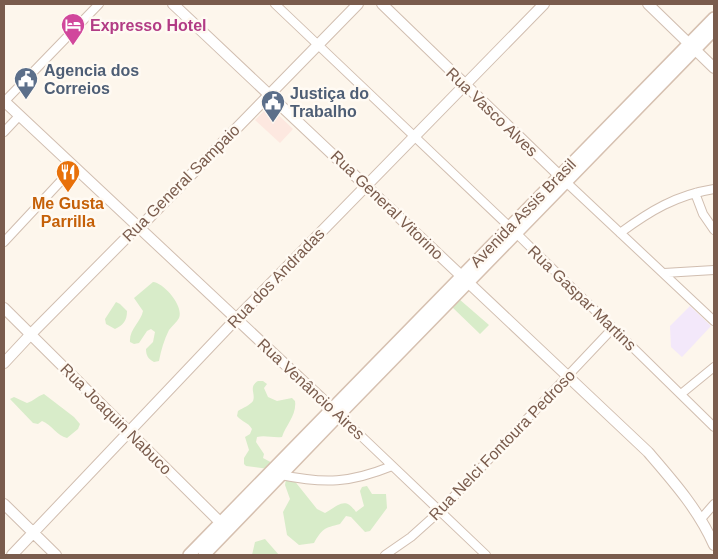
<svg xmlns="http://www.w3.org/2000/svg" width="718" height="559" font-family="Arial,sans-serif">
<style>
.commercial{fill:#fde8e0}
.education{fill:#f3e8fa}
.green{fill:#d8ecc9}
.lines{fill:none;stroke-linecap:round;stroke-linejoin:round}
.minor-casing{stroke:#d1beb0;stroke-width:10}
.tertiary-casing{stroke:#d1beb0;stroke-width:12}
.secondary-casing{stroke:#d6c0b0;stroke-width:14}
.minor{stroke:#fff;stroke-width:8}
.tertiary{stroke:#fff;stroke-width:10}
.secondary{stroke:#fff;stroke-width:11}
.labels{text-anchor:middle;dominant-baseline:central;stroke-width:5;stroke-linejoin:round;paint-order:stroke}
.hotel-label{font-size:16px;font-weight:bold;fill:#b23c85;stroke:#fffaf3;text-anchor:start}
.service-label{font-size:16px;font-weight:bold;fill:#4e5e75;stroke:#fffaf3;text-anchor:start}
.street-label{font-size:16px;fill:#7a5c4d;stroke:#fffaf3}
.food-label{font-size:16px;font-weight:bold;fill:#c56008;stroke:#fffaf3}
</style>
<rect width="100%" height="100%" fill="#fdf6ec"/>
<path class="commercial" d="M269,106L293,129L280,143L255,120Z"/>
<path class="education" d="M690,306L711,326L682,357L671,347L670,326Z"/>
<path class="green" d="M153,282C164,283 184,306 179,318C177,322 172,326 169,330C164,340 161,350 159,361L154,362C148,359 146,355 146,349L153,342L155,332L151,329L147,331L139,343L134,344L130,342C129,329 141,322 143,311L134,298Z
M459,299L489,325L480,334L452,307Z
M116,302L120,304L127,311C127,321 123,325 115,329L106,324L105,319Z
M258,381H263L267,384L264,388L268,397L277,401L292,398L295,401C297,415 286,425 282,437C273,438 265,435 257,437L256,442L264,454L263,458L276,465V470L246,466L244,464V458L249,450L245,437L250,434L252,429C248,422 242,422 237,416L238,411C243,408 250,405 253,401C256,393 248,387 258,381Z
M44,394L74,417L80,424L78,429L67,438C57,436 52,425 42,421L38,424L33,423L10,399L14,397L27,403C34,401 37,396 44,394Z
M286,479H293L317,509L325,513C339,505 345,496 356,512L364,506L360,491L362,487L367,486L372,494H386L387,508L370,531L365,532L351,517L346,516L340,524C324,528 322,529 314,543L299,545L287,535L283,512L290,499L285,485Z
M265,539L279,555H252L255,542Z"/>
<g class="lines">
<g class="minor-casing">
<path id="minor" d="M275,4L516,233L714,427
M4,102L99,4
M4,132L19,116
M566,182L714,321
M695,193L703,214L714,230
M620,233C650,211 676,195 714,189
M4,242L73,168
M664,273L714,270
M681,394L714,367
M339,415L486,555
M281,475C325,484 350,483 392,466
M701,519L714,504
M385,555L411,537L440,511L613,328"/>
</g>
<g class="tertiary-casing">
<path id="tertiary" d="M173,4L648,452C673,481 698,509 714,545
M382,4L566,182
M648,4L714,68
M4,101L338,414
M4,308L226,528
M4,363L31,334L138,226L143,224L358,4
M4,504L56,555
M12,555L236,319L544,4"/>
</g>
<g class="secondary-casing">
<path id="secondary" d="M189,555L714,18
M204,555L339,415L714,30"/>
</g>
<use href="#minor" class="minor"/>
<use href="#tertiary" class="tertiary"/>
<use href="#secondary" class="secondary"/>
</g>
<defs>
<g id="hotel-pin" transform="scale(1.25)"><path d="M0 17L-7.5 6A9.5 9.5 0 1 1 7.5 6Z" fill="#d1479c" stroke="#fffaf3"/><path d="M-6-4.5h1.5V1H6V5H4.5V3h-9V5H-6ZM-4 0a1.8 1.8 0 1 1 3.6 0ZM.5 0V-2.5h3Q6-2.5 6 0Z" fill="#fff"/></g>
<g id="civic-pin" transform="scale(1.25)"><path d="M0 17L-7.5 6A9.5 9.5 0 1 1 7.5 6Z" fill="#5c6f8a" stroke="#fffaf3"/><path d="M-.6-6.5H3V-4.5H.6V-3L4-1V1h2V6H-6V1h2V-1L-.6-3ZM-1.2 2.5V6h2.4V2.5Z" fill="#fff"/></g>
<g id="restaurant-pin" transform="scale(1.25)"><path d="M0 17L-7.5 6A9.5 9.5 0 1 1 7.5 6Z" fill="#e8710a" stroke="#fffaf3"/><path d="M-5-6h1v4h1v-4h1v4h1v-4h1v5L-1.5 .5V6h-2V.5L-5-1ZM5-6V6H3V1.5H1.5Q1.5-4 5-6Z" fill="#fff"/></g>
</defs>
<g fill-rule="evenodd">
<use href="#hotel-pin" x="73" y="25"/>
<use href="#civic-pin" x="26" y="79"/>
<use href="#civic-pin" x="273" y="102"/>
<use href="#restaurant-pin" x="68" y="172"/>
</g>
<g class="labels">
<g class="hotel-label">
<text x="90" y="25">Expresso Hotel</text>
</g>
<g class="service-label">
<text x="44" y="70">Agencia dos<tspan x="44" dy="18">Correios</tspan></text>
<text x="290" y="93">Justiça do<tspan x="290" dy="18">Trabalho</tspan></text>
</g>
<g class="street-label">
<text transform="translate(492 112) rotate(44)">Rua Vasco Alves</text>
<text transform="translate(181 183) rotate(-45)">Rua General Sampaio</text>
<text transform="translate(387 205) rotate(44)">Rua General Vitorino</text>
<text transform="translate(523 213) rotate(-46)">Avenida Assis Brasil</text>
<text transform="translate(276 278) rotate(-46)">Rua dos Andradas</text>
<text transform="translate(582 298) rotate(44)">Rua Gaspar Martins</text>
<text transform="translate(311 389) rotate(43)">Rua Venâncio Aires</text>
<text transform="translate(116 419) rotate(45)">Rua Joaquin Nabuco</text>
<text transform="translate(502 445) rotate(-46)">Rua Nelci Fontoura Pedroso</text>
</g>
<g class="food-label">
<text x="68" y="203">Me Gusta<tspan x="68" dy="18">Parrilla</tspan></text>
</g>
</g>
<rect width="718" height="559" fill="none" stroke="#7a5c4d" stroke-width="10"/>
</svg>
